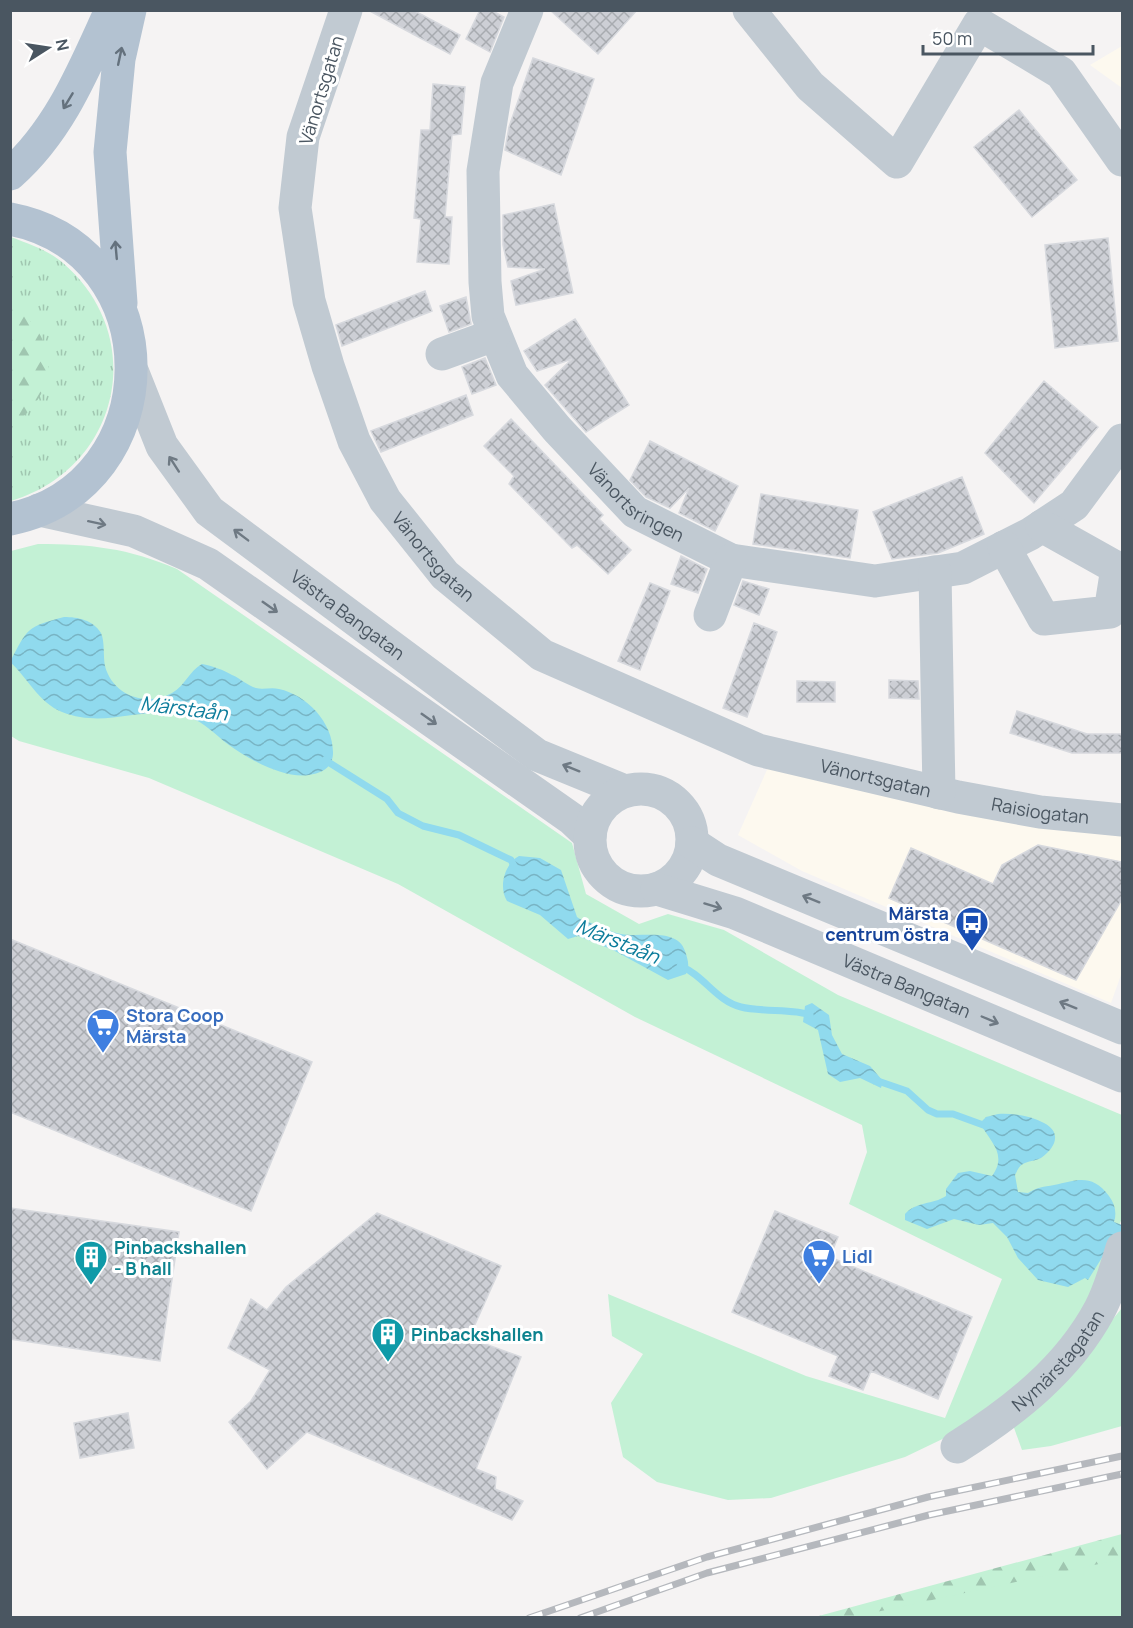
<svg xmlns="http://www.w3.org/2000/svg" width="1133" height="1628" font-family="Manrope,sans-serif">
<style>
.commercial{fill:#fdf9ef}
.grass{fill:url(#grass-tufts)}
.forest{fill:url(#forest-firs)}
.park{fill:#c3f1d5}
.water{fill:url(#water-waves)}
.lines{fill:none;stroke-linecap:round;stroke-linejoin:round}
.stream{stroke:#90daee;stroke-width:7}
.building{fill:url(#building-cross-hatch);stroke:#d7d9de;stroke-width:1.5}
.minor{stroke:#c1cad2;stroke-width:33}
.major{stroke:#b3c2d1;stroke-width:33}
.rail-casing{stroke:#b5b8bd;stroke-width:7}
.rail{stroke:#fff;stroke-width:4.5;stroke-dasharray:14;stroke-linecap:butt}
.oneway{stroke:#64717d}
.oneway2{stroke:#6e7983}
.labels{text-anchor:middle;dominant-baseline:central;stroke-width:6;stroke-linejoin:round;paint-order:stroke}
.street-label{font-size:18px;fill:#4a5661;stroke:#fff}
.transit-label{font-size:18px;font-weight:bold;fill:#164399;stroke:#fff;text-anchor:end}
.shop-label{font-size:18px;font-weight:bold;fill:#366cbe;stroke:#fff;text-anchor:start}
.culture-label{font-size:18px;font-weight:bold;fill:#0d838f;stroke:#fff;text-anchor:start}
.water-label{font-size:20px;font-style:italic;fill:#0c7c9b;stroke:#fff}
</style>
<defs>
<pattern id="grass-tufts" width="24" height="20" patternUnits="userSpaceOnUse" patternTransform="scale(1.5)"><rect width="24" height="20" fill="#c3f1d5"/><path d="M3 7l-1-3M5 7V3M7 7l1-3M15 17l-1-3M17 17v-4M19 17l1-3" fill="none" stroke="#a0c6b0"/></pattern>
<pattern id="forest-firs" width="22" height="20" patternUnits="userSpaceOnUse" patternTransform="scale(1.5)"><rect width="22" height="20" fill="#c3f1d5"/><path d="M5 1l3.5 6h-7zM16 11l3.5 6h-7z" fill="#a0c6b0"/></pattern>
<pattern id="water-waves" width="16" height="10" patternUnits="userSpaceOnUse" patternTransform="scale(1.5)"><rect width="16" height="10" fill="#90daee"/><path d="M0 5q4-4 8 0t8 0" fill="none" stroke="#78b4c4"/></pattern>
<pattern id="building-cross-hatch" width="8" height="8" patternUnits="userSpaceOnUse" patternTransform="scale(1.5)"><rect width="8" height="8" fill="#cdcfd5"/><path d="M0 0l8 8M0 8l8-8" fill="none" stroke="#a8abb0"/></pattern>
</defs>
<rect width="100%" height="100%" fill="#f5f3f3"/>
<path class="commercial" d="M1122,46V88L1090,65Z
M770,763L1122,831V972L1111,1003L802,871L738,835Z"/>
<path class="grass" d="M11,237C29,244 48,250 63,263C150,338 119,469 11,501Z"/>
<path class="forest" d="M10,304C61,337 61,393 11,426Z
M1122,1534V1617H815Z"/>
<path class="park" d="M38,544C90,544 128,548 177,569L572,843L586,894L639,924L668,914L724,930L838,995L1122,1115V1218L1084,1318L1019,1392L955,1433L905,1457L771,1498L728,1500L657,1482L623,1457L611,1403L643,1354L612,1336L608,1294L806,1376L945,1418L1002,1279L849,1204L867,1152L862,1125L635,1017L398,884L149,778L19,741L11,736V551Z
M1122,1308V1426L1051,1446L1022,1450L1013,1425L1067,1374Z
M1122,1559V1617H853Z"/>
<path class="water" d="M64,617C78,617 93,620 101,633C105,642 103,656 105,666C113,696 146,707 172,693C185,686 189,671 202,664C212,666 224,670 232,675C240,678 248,686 256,688C263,690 271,687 279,689C307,695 334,723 333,754C332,768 322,773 309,775C284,779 248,759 229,745C215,735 205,722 188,717C144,703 108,730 62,712C38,702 28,678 10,662C28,628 26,627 64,617Z
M519,856L540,858L561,870L577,917L580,919C593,923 607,931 621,934C640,938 677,927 685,951C688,960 690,966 686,974L668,980L613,950L578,936L568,939L540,915L507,901C498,887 505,863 519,856Z
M812,1003L829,1015L832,1035L842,1054L870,1066L883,1081L881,1088L860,1078L840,1082L828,1074L818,1030L803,1022L805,1006Z
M998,1114C1013,1113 1031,1116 1044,1123C1062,1132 1056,1148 1041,1158C1035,1161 1028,1161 1023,1164C1019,1166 1017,1171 1015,1175L1018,1192L1028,1193C1038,1187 1043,1187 1054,1185C1077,1180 1092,1173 1109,1196C1115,1204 1117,1213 1114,1222L1122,1225V1251L1103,1256L1088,1280L1085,1278L1068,1287L1038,1280L1018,1258L1007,1237L993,1223L979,1225L954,1219L927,1229L905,1220V1214C917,1201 932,1205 946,1196V1189L958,1173L970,1171L992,1176C1008,1154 990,1142 980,1123L986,1117Z"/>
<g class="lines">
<path class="stream" d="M325,760L387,799L398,813L423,826L459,835L490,850L511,860L515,868
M680,966C704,975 716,1001 741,1007C760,1012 797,1009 810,1015
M875,1080L907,1091L928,1110L937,1114H953L986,1126"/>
</g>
<path class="building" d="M368,10H413L460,35L450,54Z
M480,10H491L504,17L490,52L466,39Z
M550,10H637L598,54Z
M533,58L594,79L561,175L505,150L509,127Z
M433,84L465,87L461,134L452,135L445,217H452L449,264L417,262L421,219L414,218L421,130H430Z
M1019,110L1077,180L1032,217L974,147Z
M554,204L573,293L516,305L511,281L545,269L508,267L503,245V215Z
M1108,238L1118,341L1055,348L1045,245Z
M425,291L432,311L342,346L336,325Z
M466,297L471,324L449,332L440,306Z
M575,319L629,405L586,432L545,385L572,359L537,371L524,351Z
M485,358L496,385L472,394L462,367Z
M1044,381L1098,427L1034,503L985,453Z
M466,395L473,415L381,452L371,431Z
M511,419L603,515L599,519L631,550L608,574L577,545L572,548L509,484L514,476L484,446Z
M650,441L738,486L715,531L679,513L689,488L670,508L646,497L630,480Z
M962,477L984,534L938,553L892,559L873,512Z
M761,494L858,510L850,558L753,544Z
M681,556L707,569L698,593L671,584Z
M743,581L769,589L759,615L734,605Z
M650,583L670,591L640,670L618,661Z
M754,623L777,632L747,717L723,708Z
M889,680L918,681L919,699L889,698Z
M797,681L835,682V702H797Z
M1017,711L1087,734H1122V753H1072L1010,733Z
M1038,845L1122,862V899L1076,980L889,898L911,848L993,884L1002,865Z
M10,939L312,1062L251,1211L10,1112Z
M10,1208L179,1232L160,1361L10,1339Z
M775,1211L838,1237L830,1257L972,1317L938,1399L871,1371L863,1390L829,1376L838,1356L732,1312Z
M377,1213L501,1266L469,1338L521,1357L476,1469L496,1477L495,1489L523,1501L512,1520L307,1432L267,1469L229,1422L251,1401L270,1370L228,1348L251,1299L267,1310L286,1287Z
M128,1413L134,1448L80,1458L74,1423Z"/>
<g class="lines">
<g class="minor">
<path id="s1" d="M346,10L303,137L295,208L309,301L328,366L354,441L385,500L445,575L542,655L758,750L958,797L1040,812L1122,820"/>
<path id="s2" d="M527,10L497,83L483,171L485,282L488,316L512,375L557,429L635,512L731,560L875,581L963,568L1030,534L1074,505L1122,440"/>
<path d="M749,10L810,86L897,162L979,24L1061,73L1122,160"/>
<path d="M442,354L494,335"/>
<path id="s3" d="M133,373L162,446L209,511L537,755L625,791"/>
<path d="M39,510L134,531L208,564L572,819L590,836"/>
<path d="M1004,547L1044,619L1110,612L1117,568L1042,526"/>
<path d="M935,572L939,793"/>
<path d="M710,615L731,560"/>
<circle cx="641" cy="840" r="51"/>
<path d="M692,843L718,860L1122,1028"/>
<path id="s4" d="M657,889L735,913L1122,1076"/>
<path id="s5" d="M957,1447C1014,1411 1068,1369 1100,1309C1110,1290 1116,1268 1122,1248"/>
</g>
<path class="major" d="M10,174C60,130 84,69 111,10
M10,219C172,250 171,486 10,519
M121,303L110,152L119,59L130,10"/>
<g class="rail-casing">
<path id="rail" d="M529,1618L707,1557L928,1497L1122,1456
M580,1618L707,1573L929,1515L1122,1474"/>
</g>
<use href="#rail" class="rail"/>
</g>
<defs><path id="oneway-shaft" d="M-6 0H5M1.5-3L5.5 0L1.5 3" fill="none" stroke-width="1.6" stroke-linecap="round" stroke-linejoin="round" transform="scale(1.5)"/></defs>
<g class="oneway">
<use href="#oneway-shaft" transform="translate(120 56) rotate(-78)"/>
<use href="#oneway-shaft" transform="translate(68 101) rotate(121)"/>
<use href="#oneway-shaft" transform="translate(116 250) rotate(-95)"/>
</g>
<g class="oneway2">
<use href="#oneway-shaft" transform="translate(174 464) rotate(-123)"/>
<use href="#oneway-shaft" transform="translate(97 523) rotate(12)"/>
<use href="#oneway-shaft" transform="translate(241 535) rotate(-143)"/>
<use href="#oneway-shaft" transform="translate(270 607) rotate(35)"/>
<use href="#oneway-shaft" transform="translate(429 719) rotate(35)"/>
<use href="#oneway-shaft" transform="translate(571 768) rotate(-158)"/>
<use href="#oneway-shaft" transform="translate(811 899) rotate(-158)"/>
<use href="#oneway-shaft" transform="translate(713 906) rotate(17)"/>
<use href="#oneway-shaft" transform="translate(1068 1005) rotate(-158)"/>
<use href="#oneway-shaft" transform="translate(990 1020) rotate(23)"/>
</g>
<defs>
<g id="bus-pin" transform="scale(1.725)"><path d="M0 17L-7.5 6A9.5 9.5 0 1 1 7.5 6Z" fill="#1a4fb4" stroke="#fff"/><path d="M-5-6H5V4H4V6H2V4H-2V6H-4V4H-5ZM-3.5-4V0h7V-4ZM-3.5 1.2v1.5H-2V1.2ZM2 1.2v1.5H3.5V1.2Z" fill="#fff"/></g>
<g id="supermarket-pin" transform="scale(1.725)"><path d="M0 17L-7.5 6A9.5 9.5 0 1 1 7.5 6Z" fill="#3f7fe0" stroke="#fff"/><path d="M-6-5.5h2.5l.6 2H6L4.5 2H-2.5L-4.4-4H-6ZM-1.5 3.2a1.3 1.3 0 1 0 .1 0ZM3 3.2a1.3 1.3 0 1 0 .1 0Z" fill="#fff"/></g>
<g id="building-pin" transform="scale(1.725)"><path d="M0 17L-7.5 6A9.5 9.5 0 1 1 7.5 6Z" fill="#0f9aa8" stroke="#fff"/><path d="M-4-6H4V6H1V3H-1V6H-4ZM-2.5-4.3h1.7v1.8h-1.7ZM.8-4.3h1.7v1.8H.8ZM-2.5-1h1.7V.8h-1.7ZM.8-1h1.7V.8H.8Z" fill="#fff"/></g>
</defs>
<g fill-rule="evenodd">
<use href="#bus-pin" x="972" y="923"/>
<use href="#supermarket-pin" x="103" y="1025"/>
<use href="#supermarket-pin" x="819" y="1256"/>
<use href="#building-pin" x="91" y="1257"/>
<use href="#building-pin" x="388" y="1334"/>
</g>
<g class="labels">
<g class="street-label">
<text transform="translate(321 90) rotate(-73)">Vänortsgatan</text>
<text stroke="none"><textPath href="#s2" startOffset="556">Vänortsringen</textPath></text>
<text stroke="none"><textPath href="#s1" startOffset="588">Vänortsgatan</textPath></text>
<text stroke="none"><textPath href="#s3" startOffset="332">Västra Bangatan</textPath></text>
<text stroke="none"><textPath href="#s1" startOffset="1092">Vänortsgatan</textPath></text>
<text stroke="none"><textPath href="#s1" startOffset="1260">Raisiogatan</textPath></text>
<text stroke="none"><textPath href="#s4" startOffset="268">Västra Bangatan</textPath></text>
<text stroke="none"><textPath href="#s5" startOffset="134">Nymärstagatan</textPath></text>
</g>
<g class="transit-label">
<text x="949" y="913">Märsta<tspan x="949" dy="21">centrum östra</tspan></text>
</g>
<g class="shop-label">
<text x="126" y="1015">Stora Coop<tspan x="126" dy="21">Märsta</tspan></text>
<text x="842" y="1256">Lidl</text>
</g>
<g class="culture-label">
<text x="114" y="1247">Pinbackshallen<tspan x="114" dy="21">- B hall</tspan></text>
<text x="411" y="1334">Pinbackshallen</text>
</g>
<g class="water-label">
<text transform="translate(184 708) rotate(7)">Märstaån</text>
<text transform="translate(618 941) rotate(22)">Märstaån</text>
</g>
</g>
<rect width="1133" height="1628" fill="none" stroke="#4a5661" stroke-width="24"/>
<g transform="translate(48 48) rotate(78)" stroke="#ffffff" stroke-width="4.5" paint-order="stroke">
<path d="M0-4.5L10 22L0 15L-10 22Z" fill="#4a5661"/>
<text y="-9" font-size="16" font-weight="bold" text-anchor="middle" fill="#4a5661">N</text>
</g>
<path d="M923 45v9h170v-9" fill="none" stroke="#4a5661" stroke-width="3"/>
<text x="932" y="45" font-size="18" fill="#4a5661" stroke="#ffffff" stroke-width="4.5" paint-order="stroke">50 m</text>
</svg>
